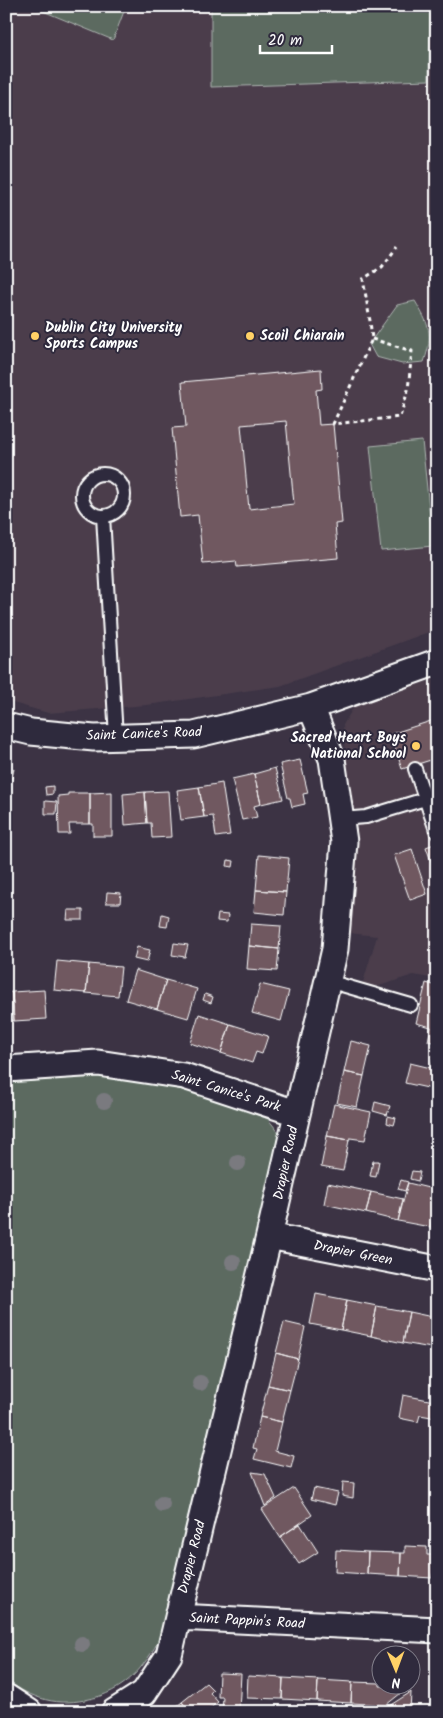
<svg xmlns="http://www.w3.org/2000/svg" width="443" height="1718" font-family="Kalam,sans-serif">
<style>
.built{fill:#4b3e4c}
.green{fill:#5b6a61;stroke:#adb4b0}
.building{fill:#6f5860;stroke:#fff;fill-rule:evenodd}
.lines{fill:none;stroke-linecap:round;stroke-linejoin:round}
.service-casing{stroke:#fff;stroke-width:16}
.minor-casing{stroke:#fff;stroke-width:29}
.path{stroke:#fff;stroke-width:3;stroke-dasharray:4 4;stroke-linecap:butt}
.service{stroke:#2f2a3d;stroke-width:12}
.minor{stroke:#2f2a3d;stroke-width:25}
.tree{fill:#7a7a7f}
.poi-dot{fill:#ffd166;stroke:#2f2a3d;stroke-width:2}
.labels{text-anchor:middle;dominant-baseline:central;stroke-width:4;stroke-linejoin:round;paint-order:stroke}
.poi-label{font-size:14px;font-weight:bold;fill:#fff;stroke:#2f2a3d;text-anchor:start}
.street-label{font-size:14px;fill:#fff;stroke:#2f2a3d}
</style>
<rect width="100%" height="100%" fill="#3c3344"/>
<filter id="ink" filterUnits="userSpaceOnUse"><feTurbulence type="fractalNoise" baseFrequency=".02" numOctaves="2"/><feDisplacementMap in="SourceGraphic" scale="10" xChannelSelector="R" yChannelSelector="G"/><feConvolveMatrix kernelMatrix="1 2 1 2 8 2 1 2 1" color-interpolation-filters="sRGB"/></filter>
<g filter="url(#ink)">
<path class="built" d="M6,6H437V629L280,686L147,705L48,713L6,701Z
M437,678V979L413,975L379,986H362L377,936L350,933L358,836L346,766L343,725L355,705Z"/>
<path class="green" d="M31,6H126L113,40Z
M211,6H430L429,80L211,87Z
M415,301C429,325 434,333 424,362L402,364L376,357L369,344L397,305Z
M422,441L433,546L381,551L370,446Z
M43,1070L133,1078L216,1098L268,1119L280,1134L165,1628C147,1665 127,1692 85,1700C69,1703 55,1703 40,1698C28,1694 14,1687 6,1678V1074Z"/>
<path class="building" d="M321,369L322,389L316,390L319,425L333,424L342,523L335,524L338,558L237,567L236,561L203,564L198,515L180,517L172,428L186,427L182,382ZM286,421L294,504L249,509L241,425Z
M437,719V758L402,769L391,734Z
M300,760L308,793L303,794L305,804L292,807L290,798H288L280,764Z
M6,767L14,769L8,793L6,792Z
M275,768L283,799L261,804L254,774Z
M254,774L261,804L254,806L257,817L242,820L232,779Z
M222,783L230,835L216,837L213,816L204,817L199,787Z
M53,786V794L46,795L45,787Z
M199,787L204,817L181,820L177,790Z
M168,791L171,837L152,838L151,823H147L145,792Z
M112,792V836H93V824H90V793Z
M145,792L147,823L125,825L123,794Z
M68,793H90V824H69L70,834H59L58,796L68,795Z
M45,801L57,802L56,814H45Z
M437,843V878L426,847Z
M412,849L427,894L410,900L394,855Z
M259,855L289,858L286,892L256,890Z
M228,860L234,861L233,867L227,866Z
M256,890L286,892L284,915L254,912Z
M107,892L121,893L120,903H106Z
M68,910H83V920H67Z
M162,914L169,916L167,927L160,926Z
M218,914L228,915L227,922L217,921Z
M251,924L281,926L279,949L249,946Z
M174,943L188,945L185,957L172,955Z
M249,946L279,949L277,971L247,969Z
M137,947L150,950L147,962L134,959Z
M57,961L89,964L86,993L54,990Z
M89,964L121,967L118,996L86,993Z
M135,970L166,980L157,1009L126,1000Z
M166,980L197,989L188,1018L157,1009Z
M426,983L437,986V1043L428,1041L431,1027L416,1023Z
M260,984L289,991L281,1021L252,1013Z
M44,990L46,1019L14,1021L12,992Z
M12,992L14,1021L6,1022V993Z
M205,994L213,997L211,1003L203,1000Z
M199,1014L230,1024L221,1053L190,1043Z
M230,1024L268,1036L262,1054L256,1052L252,1063L221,1053Z
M351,1041L371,1046L364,1076L344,1072Z
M434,1055L437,1056V1090L405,1083L410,1063L431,1068Z
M344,1072L364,1076L357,1107L337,1103Z
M375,1102L390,1106L387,1115L373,1111Z
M334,1104L371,1112L365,1140L350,1138L349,1140L327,1136Z
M388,1116L396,1118L394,1125L387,1123Z
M327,1136L349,1140L343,1171L321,1167Z
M373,1161H379L376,1177L370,1176Z
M412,1171L420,1172L418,1181L410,1179Z
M401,1180L408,1182L405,1191L398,1189Z
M328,1183L371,1192L366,1213L324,1204Z
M408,1183L437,1190V1199L430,1227L398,1221Z
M371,1192L403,1199L398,1221L366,1213Z
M435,1206L437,1207V1229L430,1227Z
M316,1294L347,1300L341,1330L310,1324Z
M347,1300L377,1306L371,1336L341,1330Z
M377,1306L409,1312L403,1343L371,1336Z
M409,1312L437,1318V1349L403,1343Z
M284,1322L305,1327L298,1359L276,1353Z
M276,1353L298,1359L290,1390L268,1385Z
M434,1362H437V1382L431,1380Z
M268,1385L290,1390L282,1422L260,1417Z
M437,1389V1418L420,1415L418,1422L399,1418L403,1395L434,1401Z
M260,1417L282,1422L275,1451L294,1456L291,1468L254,1459L257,1449L253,1448Z
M252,1472L265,1474L276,1498L265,1506Z
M343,1482L354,1483L353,1498L342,1496Z
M294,1488L312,1515L280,1537L262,1509Z
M314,1488L338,1493L335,1505L311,1499Z
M300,1524L318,1552L299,1564L280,1537Z
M405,1546L427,1547V1555H434L432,1578L400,1576L401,1553H405Z
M336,1550L368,1552L367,1574L335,1572Z
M368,1552L401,1553L400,1576L367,1574Z
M434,1555H437V1578H432Z
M219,1673L241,1674L239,1712L222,1711L223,1697H218Z
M248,1676L283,1678L282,1699L247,1698Z
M283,1678L318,1680L317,1701L282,1699Z
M318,1680L352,1682L351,1703L317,1701Z
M352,1682L380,1683V1686H402L401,1693L386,1705L351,1703Z
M206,1683L213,1690L210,1693L218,1702L206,1712H190L182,1702Z
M411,1692L410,1712H389V1706Z
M182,1702L190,1712H170Z"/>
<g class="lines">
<g class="service-casing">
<path id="service" d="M82 495a21 21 0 1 1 42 0a21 21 0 1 1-42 0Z
M103,516L116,737
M415,769L437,833
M341,819L366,817L425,799
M328,981L411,1005"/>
</g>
<g class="minor-casing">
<path id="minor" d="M6,726L31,732L94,738L194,735L311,707L437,662
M6,1069L98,1063L184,1076L296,1113
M269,1236L437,1269
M178,1617L437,1630
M6,1697L29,1712
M114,1712L144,1693L169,1655L269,1236L335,949L344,842L332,759L311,707"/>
</g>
<path class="path" d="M372,339L412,351L408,390L400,417L333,424L372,339L370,321L363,279L382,267L397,247"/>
<use href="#service" class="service"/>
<use href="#minor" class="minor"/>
</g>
<g class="tree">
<circle cx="104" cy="1101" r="8"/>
<circle cx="238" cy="1163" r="8"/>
<circle cx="233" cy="1262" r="8"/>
<circle cx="200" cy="1383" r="8"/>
<circle cx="162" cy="1504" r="8"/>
<circle cx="82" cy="1644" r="8"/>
</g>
</g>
<g class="poi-dot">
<circle cx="35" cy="336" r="5"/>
<circle cx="250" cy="336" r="5"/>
<circle cx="416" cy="746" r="5"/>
</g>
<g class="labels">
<g class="poi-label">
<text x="45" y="328">Dublin City University<tspan x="45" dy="16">Sports Campus</tspan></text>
<text x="260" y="336">Scoil Chiarain</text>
<text x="406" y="738" text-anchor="end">Sacred Heart Boys<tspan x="406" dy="16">National School</tspan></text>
</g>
<g class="street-label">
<text transform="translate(144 734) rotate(-2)">Saint Canice's Road</text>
<text transform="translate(226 1091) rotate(17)">Saint Canice's Park</text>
<text transform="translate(286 1163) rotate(-78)">Drapier Road</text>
<text transform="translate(353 1253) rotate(11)">Drapier Green</text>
<text transform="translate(192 1557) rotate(-76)">Drapier Road</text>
<text transform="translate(247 1621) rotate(3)">Saint Pappin's Road</text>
</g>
</g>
<rect width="443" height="1718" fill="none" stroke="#2f2a3d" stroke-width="25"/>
<rect x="12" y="12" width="418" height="1693" fill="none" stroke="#fff" stroke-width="2" filter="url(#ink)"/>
<g transform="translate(396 1670) rotate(179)"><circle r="24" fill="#2f2a3d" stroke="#827f8b"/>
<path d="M0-4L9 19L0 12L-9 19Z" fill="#ffd166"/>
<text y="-8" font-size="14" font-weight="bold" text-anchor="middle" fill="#ffffff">N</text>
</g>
<path d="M260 45v8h72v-8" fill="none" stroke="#ffffff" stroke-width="2.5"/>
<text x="268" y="45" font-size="15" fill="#ffffff" stroke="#2f2a3d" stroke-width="4" paint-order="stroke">20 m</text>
</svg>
